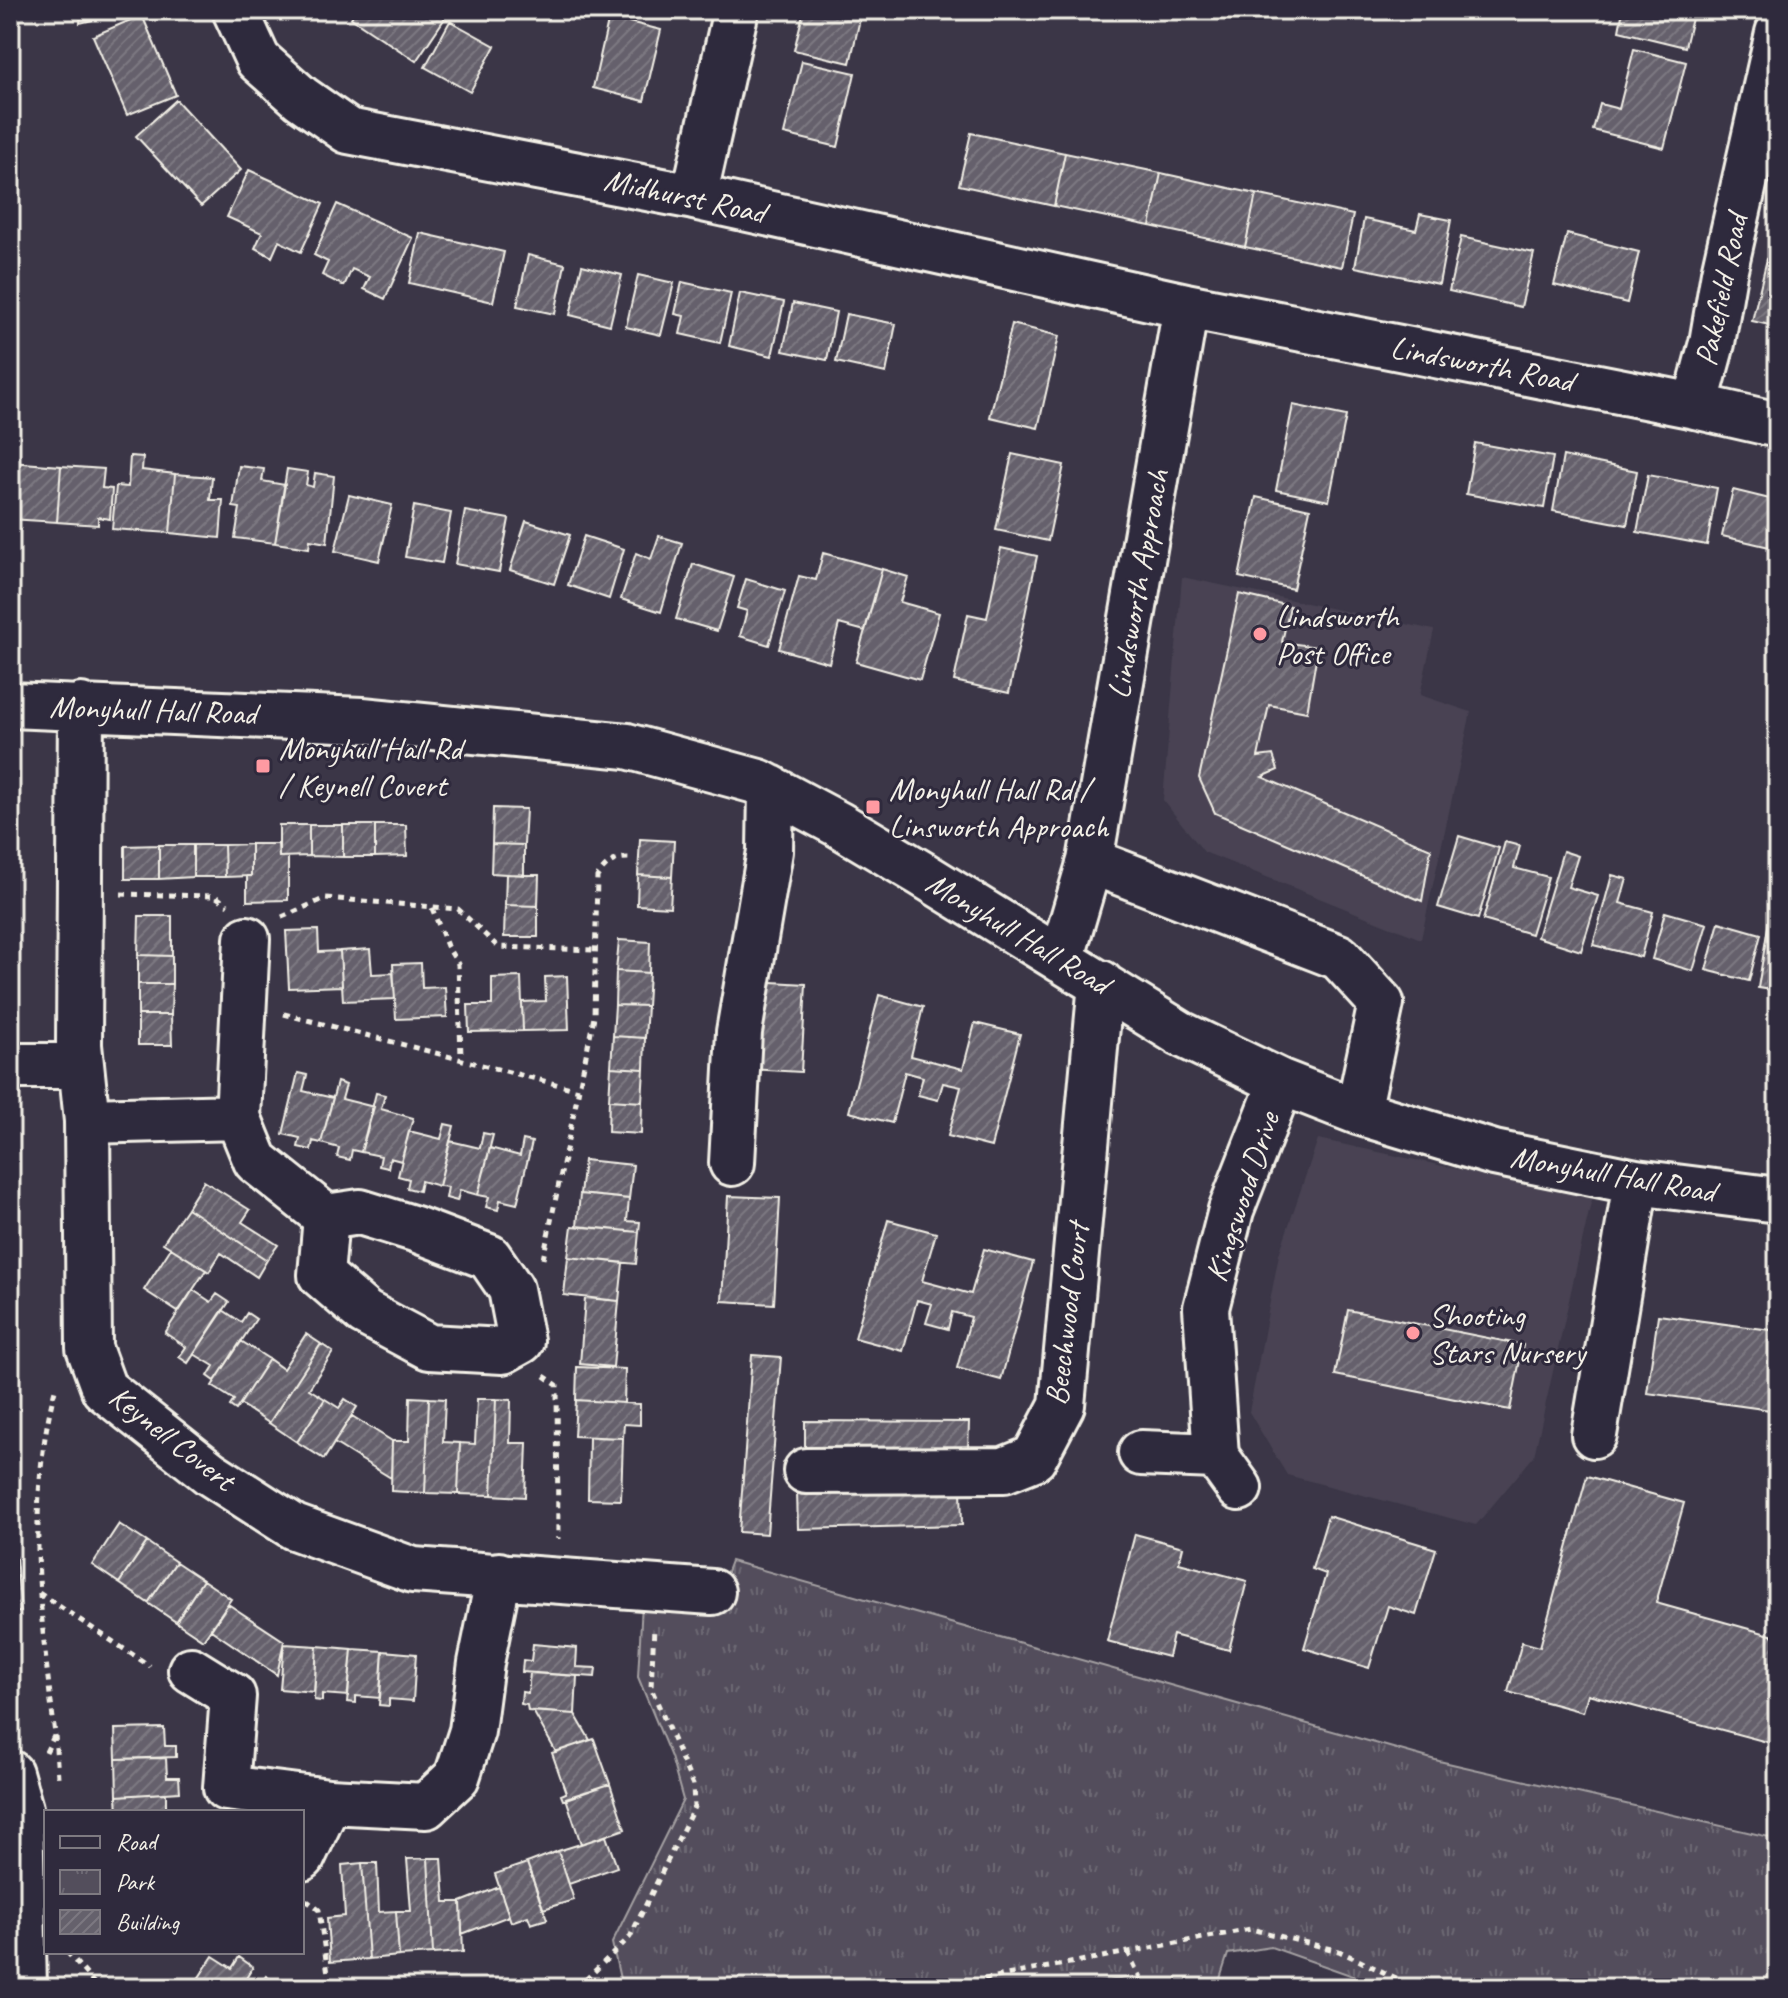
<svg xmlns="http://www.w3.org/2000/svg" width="1788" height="1998" font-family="Caveat,sans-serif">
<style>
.built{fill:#484352}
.park{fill:url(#park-tufts);stroke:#a4a0a2;stroke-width:2}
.building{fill:url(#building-hatch);stroke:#f4f1e8;stroke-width:2}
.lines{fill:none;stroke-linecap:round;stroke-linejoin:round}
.minor-casing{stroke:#f4f1e8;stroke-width:50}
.path{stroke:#f4f1e8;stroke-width:5;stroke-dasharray:6 6;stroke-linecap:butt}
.minor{stroke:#2f2a3d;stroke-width:44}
.poi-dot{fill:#ff9aa2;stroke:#2f2a3d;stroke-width:3}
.labels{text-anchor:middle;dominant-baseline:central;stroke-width:6;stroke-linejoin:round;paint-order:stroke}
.street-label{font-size:32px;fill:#f4f1e8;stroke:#2f2a3d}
.poi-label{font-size:32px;fill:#f4f1e8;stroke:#2f2a3d;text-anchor:start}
</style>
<defs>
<pattern id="park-tufts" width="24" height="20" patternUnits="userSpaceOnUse" patternTransform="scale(2)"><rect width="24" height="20" fill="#534e5c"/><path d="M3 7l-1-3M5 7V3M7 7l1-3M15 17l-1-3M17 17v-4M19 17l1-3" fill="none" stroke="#6c6873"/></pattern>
<pattern id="building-hatch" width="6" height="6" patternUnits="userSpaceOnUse" patternTransform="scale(2)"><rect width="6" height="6" fill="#65616c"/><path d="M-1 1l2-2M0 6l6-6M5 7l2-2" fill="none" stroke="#7c7881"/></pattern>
</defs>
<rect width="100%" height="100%" fill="#3b3647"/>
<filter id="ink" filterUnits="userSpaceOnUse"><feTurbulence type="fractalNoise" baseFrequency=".0125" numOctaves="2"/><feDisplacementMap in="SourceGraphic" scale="16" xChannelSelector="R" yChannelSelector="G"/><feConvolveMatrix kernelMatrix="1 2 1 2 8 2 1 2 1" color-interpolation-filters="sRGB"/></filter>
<g filter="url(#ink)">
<path class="built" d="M1182,577L1434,630L1420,695L1471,712L1421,939L1204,852L1163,800Z
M1318,1139L1592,1198L1534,1456L1476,1525L1287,1475L1249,1412L1279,1254Z"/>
<path class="park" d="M731,1561L1439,1761L1778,1839V1988H1387L1271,1947L1228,1954L1217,1988H1142L1131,1977L1068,1988H622L612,1943L683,1800L671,1757L638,1677L642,1603H715Z"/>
<path class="building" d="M81,10H135L80,23Z
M356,10H433L445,18L416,61L351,18Z
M804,10H862L850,63L794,50Z
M1623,10H1694L1685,47L1619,31Z
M142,15L176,95L127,115L93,36Z
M609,17L661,30L644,101L593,88Z
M450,21L495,46L470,92L425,67Z
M1634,49L1686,62L1664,148L1593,130L1600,104L1619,109Z
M802,61L855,73L838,147L784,134Z
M176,100L241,170L201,206L136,136Z
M971,133L1065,153L1054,206L959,185Z
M1065,153L1161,173L1150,226L1054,206Z
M249,170L323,204L301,252L279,241L272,257L255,248L262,233L227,217Z
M1161,173L1256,194L1245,247L1150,226Z
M1256,194L1353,215L1342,267L1245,247Z
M337,204L413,238L385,299L364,289L370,277L352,269L344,286L322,275L328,262L314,255Z
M1420,214L1451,220L1439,284L1355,267L1364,219L1416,230Z
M420,233L504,252L493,302L409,283Z
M1567,234L1639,252L1627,303L1554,285Z
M1461,237L1534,253L1521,307L1449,291Z
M528,255L565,264L555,314L517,306Z
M1767,259L1778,261V327L1752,321Z
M582,265L622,275L610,325L570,315Z
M638,275L674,283L661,335L626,327Z
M682,282L731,293L720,343L680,334L684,316L675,314Z
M740,293L784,302L772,356L729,346Z
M793,303L836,312L827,360L783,351Z
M846,314L896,324L886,373L836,362Z
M1012,324L1059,336L1038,428L990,417Z
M1293,405L1346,416L1329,501L1276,490Z
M1475,443L1553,457L1544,508L1466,494Z
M1012,454L1064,465L1048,541L996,530Z
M130,456L143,457L142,470L175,474L170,533L112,529L116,486L128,487Z
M1563,456L1637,471L1627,525L1553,511Z
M10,462L61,466L57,522L10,519Z
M61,466L104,469L102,488L112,489L110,519L98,517V525L57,522Z
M239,466L264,469L262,481L285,485L275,543L235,538L240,508L233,507Z
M287,469L308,472L306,485L313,487L315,473L334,476L327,543L310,540L309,548L275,543Z
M175,474L212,477L210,500H223L220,538L170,533Z
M1648,475L1717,488L1707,545L1637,532Z
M1733,490L1778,501V549L1722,536Z
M349,495L392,505L379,561L335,551Z
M1256,497L1310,509L1293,589L1239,577Z
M414,506L451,513L442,563L405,557Z
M465,511L509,519L499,572L455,564Z
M526,521L570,535L554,584L510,570Z
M584,536L624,549L609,599L568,585Z
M659,536L682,543L661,612L621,599L636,553L651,559Z
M1001,548L1037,556L1009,693L954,681L968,614L987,618Z
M823,553L882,569L865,631L839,624L829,663L779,649L799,576L816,580Z
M693,564L734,577L717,631L676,619Z
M882,569L908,577L900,602L939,613L920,680L856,662Z
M746,579L785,591L769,645L740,636L747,611L737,608Z
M1239,594L1290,606L1282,642L1318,647L1307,712L1269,705L1258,757L1273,755L1278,770L1262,777L1431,849L1422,901L1215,813L1199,778Z
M493,808L526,809L524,845L492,844Z
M279,825H309V856L279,857Z
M309,825H343V857L309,856Z
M343,825H375V857H343Z
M375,825H406L407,856L375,857Z
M1459,836L1499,848L1478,919L1438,907Z
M640,839L674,841L672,877L638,875Z
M1505,842L1520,846L1514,868L1548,877L1531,934L1483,920Z
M251,844H278L279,857H288V900L247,901V876H251Z
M251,844V876L225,877L224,845Z
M492,844L524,845V875L491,873Z
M159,845H193V877L159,879Z
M159,845V879H125V846Z
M193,845H224L225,877H193Z
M1563,851L1578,856L1568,887L1598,896L1581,951L1537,937Z
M506,874L539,875L538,906L505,905Z
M638,875L672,877L670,907L637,905Z
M1612,875L1627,879L1620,903L1653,912L1641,957L1593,945Z
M505,905L538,906V937H504Z
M1665,912L1707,924L1693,971L1652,959Z
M1770,914L1778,915V991L1758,988Z
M139,916H172V956L138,955Z
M1719,922L1761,934L1749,981L1706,970Z
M318,930L319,952L340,951L342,986L289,988L286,931Z
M619,940L650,942L649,973L616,971Z
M370,949L372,974L393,973L395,999L343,1001L340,951Z
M138,955L172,956V984H138Z
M421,963L422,988L445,987L447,1017L396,1019L393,964Z
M616,971L649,973L647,1006L615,1005Z
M567,976L569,1030L523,1031L522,1002L546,1001L545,977Z
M521,977L523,1031L469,1032L468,1005H492V978Z
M754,981L806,984L801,1072L749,1069Z
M138,984H172L171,1015H138Z
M879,995L923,1007L911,1056L963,1069L975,1023L1020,1034L991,1147L948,1136L961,1087L943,1083L938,1100L918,1095L923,1077L905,1072L892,1123L849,1112Z
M615,1005L647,1006L645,1038L613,1036Z
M138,1015H171L172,1045H138Z
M613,1036L645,1038L644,1069L611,1067Z
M611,1067L644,1069L642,1102L609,1100Z
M298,1073L307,1075L303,1091L333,1098L321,1143L313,1141L311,1150L298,1147L300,1138L283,1134Z
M337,1082L346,1085L342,1099L374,1107L361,1152L352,1150L350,1160L337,1157L339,1148L321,1143Z
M376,1093L385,1095L381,1109L413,1118L401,1161L390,1158L388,1168L379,1166L381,1156L361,1152Z
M609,1100L642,1102L641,1134L608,1132Z
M445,1124L454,1126L439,1186L421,1181L419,1191L407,1188L409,1179L398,1176L409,1131L441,1139Z
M483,1133L493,1135L478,1195L460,1190L457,1201L446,1198L448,1187L439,1186L450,1141L480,1148Z
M523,1140L532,1142L517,1204L500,1200L498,1210L486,1207L489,1197L478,1195L490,1148L520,1156Z
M584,1160L633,1165L629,1199L580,1194Z
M204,1181L250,1210L242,1222L278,1245L267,1260L187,1208Z
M580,1194L629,1199L627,1221L640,1222L639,1232L577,1226Z
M728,1196L780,1198L774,1304L722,1301Z
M187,1208L267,1260L257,1277L221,1253L209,1272L163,1243Z
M888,1220L936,1233L922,1281L971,1294L984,1249L1033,1262L1001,1380L957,1368L971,1317L952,1312L948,1329L926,1323L932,1304L917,1300L903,1351L855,1338Z
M572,1226L639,1232L636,1264L568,1257Z
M171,1248L206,1270L178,1312L144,1290Z
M568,1257L623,1263L619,1301L564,1295Z
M193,1290L211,1302L217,1294L229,1302L188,1363L179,1357L186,1347L165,1333Z
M585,1298L619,1301L613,1367L580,1364Z
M223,1310L241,1322L247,1313L256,1319L215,1381L208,1376L214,1366L194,1354Z
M1348,1310L1523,1345L1510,1410L1335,1375Z
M1658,1315L1778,1331V1411L1647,1393Z
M306,1334L321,1344L269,1423L240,1404L269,1359L283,1369Z
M241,1341L269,1359L236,1410L230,1406L234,1400L212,1386Z
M321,1344L333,1352L309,1389L325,1399L297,1442L269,1423Z
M752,1355L781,1357L767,1534L739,1532Z
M577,1367L625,1369L624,1403L576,1400Z
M410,1397L429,1398L425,1493L391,1491L392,1441H409Z
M429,1398L445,1399L443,1442L460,1443L458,1494L425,1493Z
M325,1399L339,1408L345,1399L357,1407L324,1459L297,1442Z
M477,1399H496L492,1495L458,1494L460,1443L475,1444Z
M496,1399L511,1400L510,1443H527L525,1497L492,1495Z
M576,1400L640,1404V1425L624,1424L623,1438L574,1436Z
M352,1416L392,1441L391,1478L334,1443Z
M805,1421L969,1422L968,1452L805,1451Z
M589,1437L623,1438L621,1500L588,1499Z
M1587,1476L1684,1503L1656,1603L1778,1637V1745L1588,1694L1583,1712L1508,1692L1522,1642L1540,1647Z
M961,1488L962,1525L798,1529L797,1492Z
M1328,1516L1436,1549L1416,1615L1388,1606L1369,1668L1304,1648L1326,1574L1312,1569Z
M119,1524L147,1542L119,1583L92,1565Z
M1135,1534L1183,1547L1179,1563L1247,1581L1229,1650L1173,1635L1168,1657L1107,1641Z
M147,1542L176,1562L148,1603L119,1583Z
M16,1557L21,1612L10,1613V1558Z
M176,1562L203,1580L176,1622L148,1603Z
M203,1580L231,1599L203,1640L176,1622Z
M228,1604L284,1641L277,1675L211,1630Z
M284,1644L317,1646L314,1692L280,1689Z
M533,1644L577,1648L576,1667L596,1668L595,1677L522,1672L523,1660L531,1661Z
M317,1646L352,1649L348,1696L322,1694V1701L314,1700Z
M352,1649L383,1651L380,1698L356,1696V1703L347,1702Z
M383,1651L416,1654L413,1701L389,1699V1706L379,1705Z
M530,1673L577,1676L575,1714L528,1711L527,1705L521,1704L522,1692L528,1693Z
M533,1711L575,1714L590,1740L556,1752Z
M164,1728L165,1746H176V1757L116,1759L115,1729Z
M594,1739L610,1784L563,1800L561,1795L566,1793L552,1753Z
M166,1758L167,1777H179L180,1792L117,1796L116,1759Z
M610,1784L625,1829L581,1844L566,1798Z
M166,1793V1812H118L117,1796Z
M606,1836L617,1867L569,1884L558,1851Z
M558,1851L574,1900L543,1909L527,1863Z
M428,1858L433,1954L399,1956L396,1911H411L407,1859Z
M428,1858H442L445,1902H461L463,1952L433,1954Z
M362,1863L369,1959L330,1962L327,1918L345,1916L342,1865Z
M362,1863H377L379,1912L396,1911L399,1956L369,1959Z
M527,1863L547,1919L531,1924L528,1916L511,1922L495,1874Z
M499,1887L509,1916L462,1934L461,1902Z
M213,1956L232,1968L239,1957L253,1967L240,1988H192Z
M266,1976L278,1984L275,1988H240L246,1979L258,1988Z"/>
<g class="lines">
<g class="minor-casing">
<path id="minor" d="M235,10L258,60L301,98L348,131L694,197L1186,306L1695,406L1778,425
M694,197L736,10
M1695,406L1712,343L1724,273L1778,33
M10,705L362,720L627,746L759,782L838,824L922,874L1181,1034L1281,1082L1358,1112L1494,1153L1636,1182L1778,1200
M81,706L79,1045L87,1121L89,1348L104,1389L210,1473L294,1527L413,1570L712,1592
M1090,861L1339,957L1381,1003L1358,1112
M1061,960L1090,861L1186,306
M10,1066H81
M238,1117L247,939
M87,1121L238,1117L256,1161L326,1217L321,1275L365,1313L429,1347L503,1351L521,1341L511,1289L489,1257L415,1229L360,1212L326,1217
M732,1163L739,1032L770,851L771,788
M1594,1435L1636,1182
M1141,1453L1216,1456L1239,1488
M1216,1456L1206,1308L1231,1210L1281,1082
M806,1471L1004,1470L1034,1458L1062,1405L1101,983
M191,1670L233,1696L226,1788L329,1801
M10,1773L20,1809L24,1988
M302,1858L329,1801L426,1806L457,1777L472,1731L481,1663L499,1575"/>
</g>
<path class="path" d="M121,894L215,896L228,905
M432,908L447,946L458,964L461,1057
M282,917L326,898L458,909L498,947L596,950
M284,1014L579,1090
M543,1259L594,1017L597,877C606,864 614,857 631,858
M544,1376L557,1385L558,1539
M39,1593L150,1666
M55,1735L58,1777
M46,1752L55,1734C40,1618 25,1500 56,1386
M306,1900L319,1910L330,1988
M67,1952L98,1988
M1128,1952L1145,1988
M577,1988L630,1937L694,1807L693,1785L651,1688L654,1628
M937,1988L1251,1929L1339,1951L1417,1988"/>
<use href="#minor" class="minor"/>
</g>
</g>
<g class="poi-dot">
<circle cx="1260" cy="634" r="8"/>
<rect x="255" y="758" width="16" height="16" rx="4"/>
<rect x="865" y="799" width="16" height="16" rx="4"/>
<circle cx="1413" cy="1333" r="8"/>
</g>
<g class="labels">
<g class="street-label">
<text transform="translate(685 196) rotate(12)">Midhurst Road</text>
<text transform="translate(1721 290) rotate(-78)">Pakefield Road</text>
<text transform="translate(1482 364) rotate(11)">Lindsworth Road</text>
<text transform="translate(1138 584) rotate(-80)">Lindsworth Approach</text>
<text transform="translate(153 710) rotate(2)">Monyhull Hall Road</text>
<text transform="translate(1018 933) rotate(31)">Monyhull Hall Road</text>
<text transform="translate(1613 1174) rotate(10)">Monyhull Hall Road</text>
<text transform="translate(1242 1197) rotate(-72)">Kingswood Drive</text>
<text transform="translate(1067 1314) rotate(-83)">Beechwood Court</text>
<text transform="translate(172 1438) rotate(38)">Keynell Covert</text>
</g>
<g class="poi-label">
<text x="1276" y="616">Lindsworth<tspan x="1276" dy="37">Post Office</tspan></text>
<text x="279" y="748">Monyhull Hall Rd<tspan x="279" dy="37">/ Keynell Covert</tspan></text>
<text x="889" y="789">Monyhull Hall Rd /<tspan x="889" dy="37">Linsworth Approach</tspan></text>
<text x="1429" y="1315">Shooting<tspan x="1429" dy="37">Stars Nursery</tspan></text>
</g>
</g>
<rect width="1788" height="1998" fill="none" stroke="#2f2a3d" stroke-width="40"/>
<rect x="20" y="20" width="1748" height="1958" fill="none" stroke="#f4f1e8" stroke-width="3" filter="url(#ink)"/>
<rect x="44" y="1810" width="260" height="144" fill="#2f2a3d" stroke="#7e7a81" stroke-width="2"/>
<rect x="60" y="1836" width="40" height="12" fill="#2f2a3d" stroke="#7e7a81" stroke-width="2"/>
<text x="116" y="1850" font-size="24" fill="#f4f1e8">Road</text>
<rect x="60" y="1870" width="40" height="24" fill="url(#park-tufts)" stroke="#7e7a81" stroke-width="2"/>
<text x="116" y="1890" font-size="24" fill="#f4f1e8">Park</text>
<rect x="60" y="1910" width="40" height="24" fill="url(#building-hatch)" stroke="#7e7a81" stroke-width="2"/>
<text x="116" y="1930" font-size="24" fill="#f4f1e8">Building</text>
</svg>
